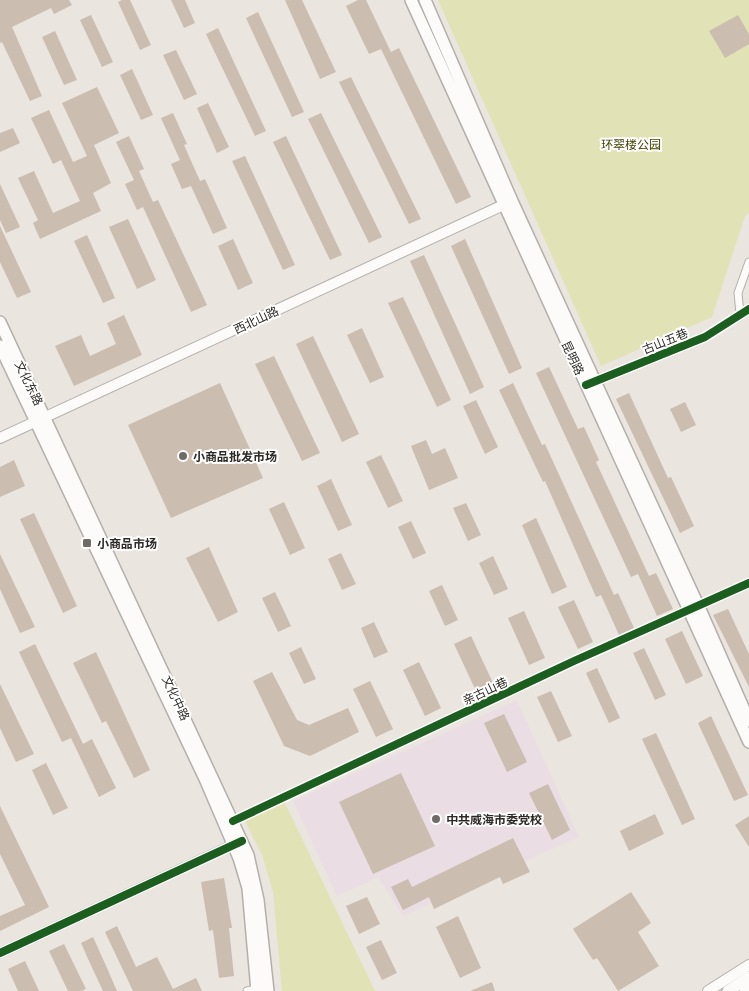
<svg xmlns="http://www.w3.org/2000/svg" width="749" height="991" font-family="'PT Sans Narrow','Noto Sans SC',sans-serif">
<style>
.education{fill:#eadde3}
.green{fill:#e1e2b6}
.building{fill:#cbbdaf}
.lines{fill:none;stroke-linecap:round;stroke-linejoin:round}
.minor-casing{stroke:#b3afab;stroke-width:9}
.tertiary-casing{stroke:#b3afab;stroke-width:11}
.secondary-casing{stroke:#b3afab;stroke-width:12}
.primary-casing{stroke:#b3afab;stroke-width:14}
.minor{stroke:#fcfbfa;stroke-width:7}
.tertiary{stroke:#fcfbfa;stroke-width:9}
.secondary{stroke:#fcfbfa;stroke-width:10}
.primary{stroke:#fcfbfa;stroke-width:11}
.cycleway-casing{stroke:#fff;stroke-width:11}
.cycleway{stroke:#1b5e20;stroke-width:8}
.poi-dot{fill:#706b66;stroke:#fff;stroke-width:2}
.labels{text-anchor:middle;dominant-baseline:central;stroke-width:4;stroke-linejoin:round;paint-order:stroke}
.park-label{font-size:12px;fill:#424603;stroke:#fff}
.street-label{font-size:12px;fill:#2d2a25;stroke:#fff}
.poi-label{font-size:12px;font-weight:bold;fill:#2d2a25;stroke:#fff;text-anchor:start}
</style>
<rect width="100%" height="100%" fill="#ebe5df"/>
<path class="education" d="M517,700L579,837L403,916L378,877L337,896L293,801Z"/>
<path class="green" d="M438,0H749V213L745,216L712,317L601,366Z
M284,801L375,991H282L273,892L262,855L245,821Z"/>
<path class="building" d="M0,0H69L72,5L54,14L51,8L12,27L42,96L30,101L2,42L0,43Z
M122,0H130L151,45L140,50L118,2Z
M171,0H185L195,23L184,28Z
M285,0H302L336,72L320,79Z
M358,0H366L391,52L399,48L471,197L456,204L381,49L369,54L346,6Z
M258,12L304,112L292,117L246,18Z
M91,15L113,62L102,67L80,20Z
M738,15L749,34V44L725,58L709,31Z
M218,28L266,131L255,136L206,34Z
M55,31L77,80L64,85L42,37Z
M176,50L197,94L184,100L163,55Z
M132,69L153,115L141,120L120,75Z
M351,77L421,219L409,224L339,82Z
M97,87L119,133L94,145L111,183L93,193L101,211L40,239L33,223L38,220L18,178L34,171L53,213L80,201L61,160L53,164L31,118L49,110L73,162L87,156L62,103Z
M208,103L229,147L217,153L197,108Z
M173,113L187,144L184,145L200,181L205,179L227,228L213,234L191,186L182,189L171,164L180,160L161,118Z
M321,113L382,237L369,243L308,119Z
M13,128L20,143L0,152V133Z
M129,136L144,169L139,171L153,202L158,200L207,305L191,312L143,207L137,210L125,184L134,180L116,142Z
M286,136L342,255L330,260L273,142Z
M245,156L295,265L283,270L232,161Z
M0,184L20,227L6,233L0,220Z
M128,219L156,280L137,289L109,227Z
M0,226L31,292L17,298L0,262Z
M87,235L115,298L103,303L74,241Z
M233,239L253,283L238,290L218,246Z
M465,239L522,368L509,374L451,246Z
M424,255L484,387L470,394L410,261Z
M403,297L451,400L437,407L388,303Z
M124,315L142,355L74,386L55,346L81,335L90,356L116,344L107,323Z
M362,328L384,377L370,383L347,335Z
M313,336L359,434L342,442L296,344Z
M274,356L320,453L302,461L255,364Z
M549,367L578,429L584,427L599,460L596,462L649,576L656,573L673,609L657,616L638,574L631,577L536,373Z
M220,383L263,478L171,518L128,425Z
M513,383L542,445L545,444L614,595L618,593L634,628L619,635L601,595L596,597L545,481L543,482L499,390Z
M629,393L668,478L671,477L694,526L680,533L616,399Z
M476,400L498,447L485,454L463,406Z
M685,402L696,425L681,432L670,409Z
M426,440L432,454L445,448L458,478L429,490L411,446Z
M381,455L403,501L388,508L366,462Z
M14,460L25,486L0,497V467Z
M331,479L352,525L338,531L317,486Z
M284,502L305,548L290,555L269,509Z
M466,503L481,535L468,541L453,508Z
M34,513L77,606L63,613L20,519Z
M536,518L567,587L552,594L522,525Z
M411,521L426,553L413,559L398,527Z
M209,547L238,612L218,622L186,558Z
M341,553L356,584L342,590L328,559Z
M0,554L35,627L20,633L0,589Z
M493,556L508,589L494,595L479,563Z
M442,585L458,620L445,626L429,591Z
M275,592L291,626L278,632L262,598Z
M574,600L593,642L578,649L558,607Z
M728,609L749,654V687L713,615Z
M524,611L545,658L529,665L508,618Z
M374,622L388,652L374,658L361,628Z
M682,631L703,676L686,684L665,639Z
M471,636L493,683L476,691L454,644Z
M35,644L83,744L92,739L116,788L99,797L71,738L62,742L19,652Z
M301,647L316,679L304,684L289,653Z
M644,648L666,695L655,700L633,653Z
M96,652L150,770L134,778L106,721L102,723L73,663Z
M419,662L441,708L425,716L403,670Z
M597,668L620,718L609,723L586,673Z
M272,672L297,720L309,725L348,708L359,732L310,756L284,746L253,681Z
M370,681L393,729L376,737L353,689Z
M0,684L34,754L16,762L0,728Z
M551,691L572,736L558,742L537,697Z
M504,714L527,762L507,772L484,723Z
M711,716L748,795L734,801L698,723Z
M656,733L695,819L682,825L642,739Z
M46,763L68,808L53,815L32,770Z
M401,773L435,846L373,874L339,802Z
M548,784L570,830L552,840L529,793Z
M0,806L49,907L0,931V916L25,905L0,854Z
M655,814L664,834L629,851L620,831Z
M749,816V847L735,825Z
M513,838L530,872L503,884L500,877L434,909L429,897L403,910L391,887L408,879L412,887Z
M224,878L232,928H229L234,976L219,978L213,930L209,931L201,882Z
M631,892L651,923L638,932L659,966L618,991L597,958L593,960L573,929Z
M367,897L380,924L359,934L346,906Z
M458,916L481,968L460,978L436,927Z
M117,926L136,967L157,957L173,989L196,978L202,991H133L105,932Z
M93,937L107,968L117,991H103L89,961L81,943Z
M381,940L397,973L382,980L366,947Z
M64,944L86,989L81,991H68L49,951Z
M25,961L39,991H18L8,969Z
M492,982L495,991H470Z"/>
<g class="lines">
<g class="minor-casing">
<path id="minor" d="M740,314L738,293L749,262
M593,382L705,337L749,309
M233,821L574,661L749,583
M247,991L260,988"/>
</g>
<g class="tertiary-casing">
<path id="tertiary" d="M0,953L239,842"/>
</g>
<g class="secondary-casing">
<path id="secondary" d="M0,438L512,201
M708,991L749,965"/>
</g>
<g class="primary-casing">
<path id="primary" d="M411,0L749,742
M425,0L512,201L703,616L749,721
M0,322L248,855L258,900L268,991
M0,346L206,781L239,858L248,888L257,991
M728,991L749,977
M745,991L749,988"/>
</g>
<use href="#minor" class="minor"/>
<use href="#tertiary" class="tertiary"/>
<use href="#secondary" class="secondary"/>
<use href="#primary" class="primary"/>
<g class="cycleway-casing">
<path id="cycleway" d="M586,385L705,337L749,309
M233,821L574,661L749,583
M0,953L242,841"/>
</g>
<use href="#cycleway" class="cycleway"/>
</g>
<g class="poi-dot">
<circle cx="183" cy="456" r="5"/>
<rect x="82" y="538" width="10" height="10" rx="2.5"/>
<circle cx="436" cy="819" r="5"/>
</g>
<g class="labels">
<g class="park-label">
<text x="631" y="144">环翠楼公园</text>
</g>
<g class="street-label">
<text transform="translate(256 320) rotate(-25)">西北山路</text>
<text transform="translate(665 341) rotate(-22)">古山五巷</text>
<text transform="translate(573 358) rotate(65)">昆明路</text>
<text transform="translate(29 383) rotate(64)">文化东路</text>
<text transform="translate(485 691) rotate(-25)">亲古山巷</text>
<text transform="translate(176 698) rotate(65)">文化中路</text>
</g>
<g class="poi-label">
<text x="193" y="456">小商品批发市场</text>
<text x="97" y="543">小商品市场</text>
<text x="446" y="819">中共威海市委党校</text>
</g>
</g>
</svg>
